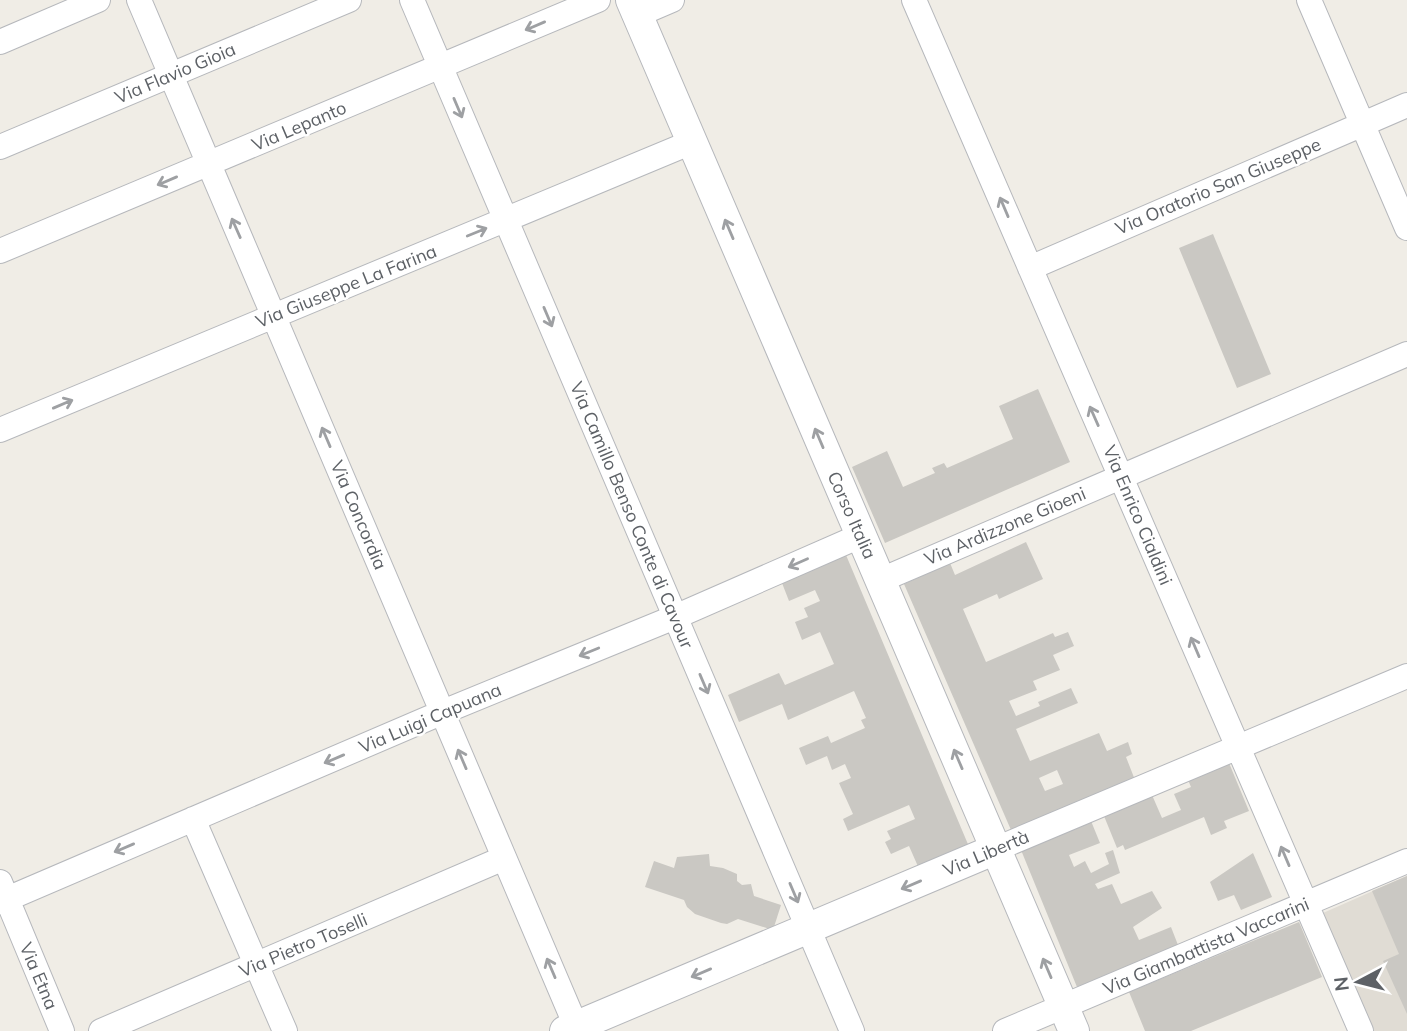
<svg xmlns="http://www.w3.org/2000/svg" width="1407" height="1031" font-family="Mulish,sans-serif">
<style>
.education{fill:#e0dcd4}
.building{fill:#cac8c3;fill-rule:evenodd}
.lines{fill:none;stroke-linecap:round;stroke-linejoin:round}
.minor-casing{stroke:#b6b8bc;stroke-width:26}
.tertiary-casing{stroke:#b6b8bc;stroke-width:32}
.minor{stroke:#fff;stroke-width:24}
.tertiary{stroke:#fff;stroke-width:30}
.oneway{stroke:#9ea0a3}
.labels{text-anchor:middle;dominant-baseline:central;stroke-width:5;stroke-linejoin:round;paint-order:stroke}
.street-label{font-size:18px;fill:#5d6166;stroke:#fff}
</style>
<rect width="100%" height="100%" fill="#f0ede6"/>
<path class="education" d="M1407,876V1031H1374L1323,913Z"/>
<path class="building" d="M1213,234L1271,374L1237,388L1179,248Z
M1038,389L1070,462L885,543L852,467L887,451L903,487L935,473L932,468L944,463L947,468L1013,439L999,406Z
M1026,542L1043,579L999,599L997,594L963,609L986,662L1053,633L1055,637L1068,632L1074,646L1053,655L1060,670L1033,681L1037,690L1009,701L1016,716L1040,706L1038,702L1071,688L1078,703L1016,729L1030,761L1099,733L1107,751L1128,742L1132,754L1126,757L1135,780L1011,830L904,584L950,563L955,575ZM1057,770L1063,784L1045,791L1039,778Z
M846,555L970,849L920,871L909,846L891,854L885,842L891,839L887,831L915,819L909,805L848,831L843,819L853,814L839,783L851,778L845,764L832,770L827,756L806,765L799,748L828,736L831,743L865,728L861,720L866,718L854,691L788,720L782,704L739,722L728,695L779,673L785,685L834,664L820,632L802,640L795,622L808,617L804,608L820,601L815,590L789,601L782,583Z
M1229,763L1249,811L1224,821L1227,828L1211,835L1204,817L1125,850L1123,845L1117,848L1104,816L1152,795L1162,818L1181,810L1174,794L1191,787L1188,780Z
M1091,821L1100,843L1069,855L1074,867L1085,861L1091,873L1109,864L1105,853L1113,850L1120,873L1095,884L1098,889L1112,884L1121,904L1152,891L1162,908L1133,927L1139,940L1171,927L1178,945L1077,987L1021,850Z
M1253,853L1272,897L1241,910L1234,895L1218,901L1210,882Z
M709,854L710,866L723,868L737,874V881L742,885L751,884L754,896L781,905L773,930L738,919L727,924L721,923L695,914L687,907L684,900L645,887L654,861L674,868L677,857Z
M1407,876V1014L1383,961L1399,954L1372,891Z
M1299,922L1322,977L1191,1031H1145L1129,992Z"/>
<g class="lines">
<g class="minor-casing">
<path id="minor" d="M139,0L578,1031
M412,0L852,1031
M914,0L1361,1031
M1309,0L1407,228
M637,15L672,0
M0,42L98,0
M0,147L349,0
M0,251L598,0
M1030,268L1407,105
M0,430L692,142
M881,580L1407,354
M193,819L285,1031
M996,849L1407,676
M0,882L62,1031
M0,902L443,712L675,617L860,536
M101,1031L504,858
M1005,1031L1407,861"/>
</g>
<g class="tertiary-casing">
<path id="tertiary" d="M631,0L1074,1031
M565,1031L996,849"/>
</g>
<use href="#minor" class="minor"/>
<use href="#tertiary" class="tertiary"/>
</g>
<defs><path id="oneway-shaft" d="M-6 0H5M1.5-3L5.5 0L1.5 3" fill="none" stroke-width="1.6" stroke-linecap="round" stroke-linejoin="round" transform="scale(1.75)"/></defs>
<g class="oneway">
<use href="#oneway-shaft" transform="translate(535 26) rotate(157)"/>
<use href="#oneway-shaft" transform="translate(458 108) rotate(67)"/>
<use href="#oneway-shaft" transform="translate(167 181) rotate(157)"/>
<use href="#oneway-shaft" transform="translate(1004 207) rotate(-113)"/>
<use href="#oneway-shaft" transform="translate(236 228) rotate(-114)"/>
<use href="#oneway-shaft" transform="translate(729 229) rotate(-113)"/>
<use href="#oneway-shaft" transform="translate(477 232) rotate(-22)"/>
<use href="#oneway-shaft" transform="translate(548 317) rotate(67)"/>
<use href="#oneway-shaft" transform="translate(63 404) rotate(-23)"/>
<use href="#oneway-shaft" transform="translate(1094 416) rotate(-114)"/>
<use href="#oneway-shaft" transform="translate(326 437) rotate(-113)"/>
<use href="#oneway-shaft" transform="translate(819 438) rotate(-113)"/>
<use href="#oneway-shaft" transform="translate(798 563) rotate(156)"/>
<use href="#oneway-shaft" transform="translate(1195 647) rotate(-113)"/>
<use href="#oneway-shaft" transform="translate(589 652) rotate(158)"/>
<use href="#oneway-shaft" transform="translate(704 684) rotate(67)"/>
<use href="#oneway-shaft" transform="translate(334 759) rotate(157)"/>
<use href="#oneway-shaft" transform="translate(462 759) rotate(-113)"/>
<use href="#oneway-shaft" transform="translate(958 759) rotate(-113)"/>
<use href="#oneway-shaft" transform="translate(124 848) rotate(157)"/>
<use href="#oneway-shaft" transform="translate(1285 856) rotate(-113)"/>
<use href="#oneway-shaft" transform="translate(911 885) rotate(157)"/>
<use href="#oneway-shaft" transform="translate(794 893) rotate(67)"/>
<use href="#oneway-shaft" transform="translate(551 968) rotate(-113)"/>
<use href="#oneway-shaft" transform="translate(1047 968) rotate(-113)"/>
<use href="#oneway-shaft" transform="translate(701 973) rotate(157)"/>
</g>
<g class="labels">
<g class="street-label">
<text transform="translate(175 73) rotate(-23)">Via Flavio Gioia</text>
<text transform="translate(299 126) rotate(-23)">Via Lepanto</text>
<text transform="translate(1218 186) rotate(-23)">Via Oratorio San Giuseppe</text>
<text transform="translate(346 286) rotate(-22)">Via Giuseppe La Farina</text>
<text transform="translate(359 515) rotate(67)">Via Concordia</text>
<text transform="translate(632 515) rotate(67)">Via Camillo Benso Conte di Cavour</text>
<text transform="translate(852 515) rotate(66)">Corso Italia</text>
<text transform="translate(1138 515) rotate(67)">Via Enrico Cialdini</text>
<text transform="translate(1005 526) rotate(-23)">Via Ardizzone Gioeni</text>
<text transform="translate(430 718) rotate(-23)">Via Luigi Capuana</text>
<text transform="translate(986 853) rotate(-23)">Via Libertà</text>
<text transform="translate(303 945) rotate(-23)">Via Pietro Toselli</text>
<text transform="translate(1206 946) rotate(-23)">Via Giambattista Vaccarini</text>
<text transform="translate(39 976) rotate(67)">Via Etna</text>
</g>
</g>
<g transform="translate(1358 982) rotate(263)" stroke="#ffffff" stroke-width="5" paint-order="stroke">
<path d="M0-5L12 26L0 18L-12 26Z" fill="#5d6166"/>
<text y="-10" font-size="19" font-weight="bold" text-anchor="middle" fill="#5d6166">N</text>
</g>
</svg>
